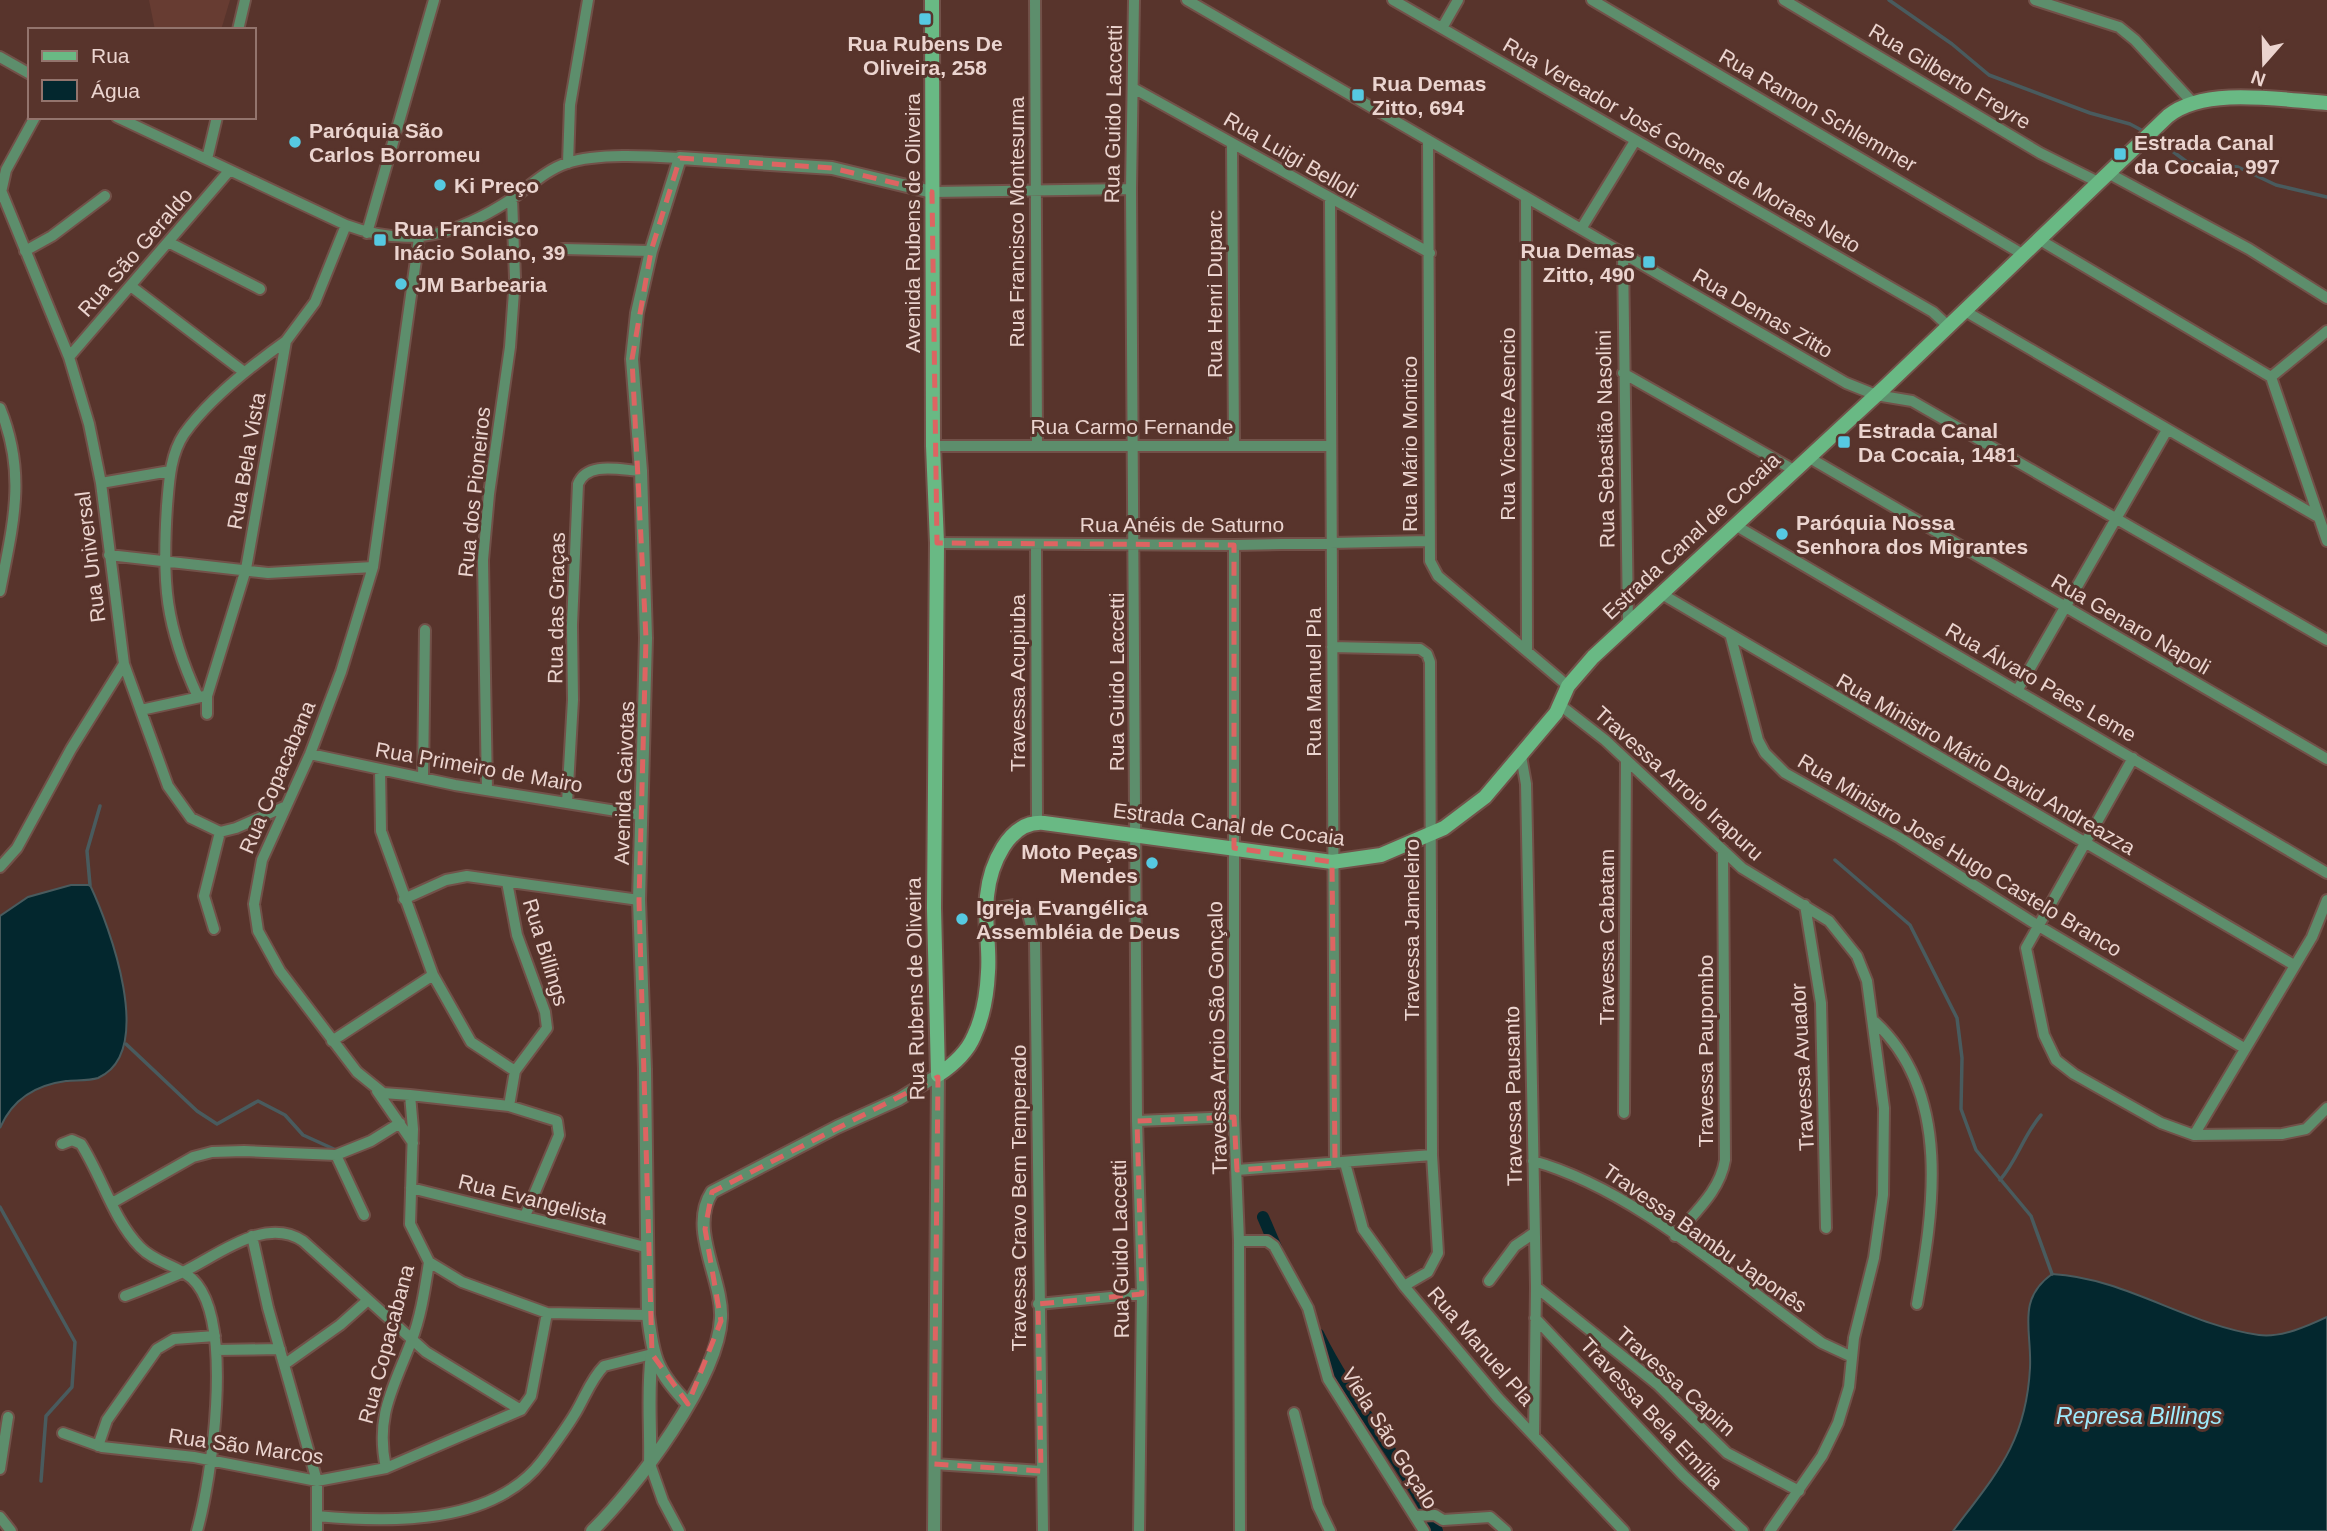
<svg xmlns="http://www.w3.org/2000/svg" width="2327" height="1531" font-family="Arial,sans-serif">
<style>
.built{fill:#673c32}
.water{fill:#03272e;stroke:#495b5e;stroke-width:2}
.lines{fill:none;stroke-linecap:round;stroke-linejoin:round}
.stream{stroke:#495b5e;stroke-width:3.5}
.canal{stroke:#03272e;stroke-width:12}
.minor-casing{stroke:#725149;stroke-width:14}
.tertiary-casing{stroke:#725149;stroke-width:16}
.secondary-casing{stroke:#725149;stroke-width:18}
.minor{stroke:#5d8e6c;stroke-width:10}
.tertiary{stroke:#5d8e6c;stroke-width:12}
.secondary{stroke:#69b984;stroke-width:14}
.marked{fill:none;stroke:#dd6462;stroke-width:5;stroke-dasharray:14 9;stroke-linejoin:round}
.poi-dot{fill:#56c9e1;stroke:#58342c;stroke-width:2.5}
.labels{text-anchor:middle;dominant-baseline:central;stroke-width:6;stroke-linejoin:round;paint-order:stroke}
.poi-label{font-size:21px;font-weight:bold;fill:#ebd4cf;stroke:#58342c;text-anchor:start}
.street-label{font-size:21px;fill:#ebd4cf;stroke:#58342c}
.water-label{font-size:23px;font-style:italic;fill:#9eebfd;stroke:#58342c}
</style>
<rect width="100%" height="100%" fill="#58342c"/>
<path class="built" d="M149,0H230L221,30H155Z"/>
<path class="water" d="M71,885H90C109,925 157,1052 98,1078C89,1081 75,1080 66,1081C35,1085 12,1100 0,1128V916L28,897Z
M2052,1274C2126,1278 2187,1325 2259,1335C2281,1338 2308,1326 2327,1317V1531H1953C1996,1474 2026,1443 2030,1368C2032,1330 2016,1300 2052,1274Z"/>
<g class="lines">
<path class="stream" d="M1889,0L1952,44L1989,75L2090,113L2130,124L2145,132
M2152,136L2187,162L2238,167L2276,185L2327,197
M1835,860L1910,925L1957,1018L1962,1058L1961,1109L1976,1150L2031,1216L2052,1274
M90,885L87,851L100,806
M126,1044L197,1111L217,1124L258,1101L285,1115L303,1135L336,1150
M2000,1180C2018,1159 2023,1136 2041,1115
M0,1207L75,1342L72,1387L46,1416L41,1481"/>
<path class="canal" d="M1263,1217L1278,1252
M1318,1334C1352,1403 1404,1462 1437,1531"/>
<g class="minor-casing">
<path id="minor" d="M1035,0L1037,444
M1134,0L1131,189L1137,1121L1142,1294L1139,1531
M1187,0L1846,383L1876,395L1912,401L2327,640
M1393,0L1933,312L1948,326
M1592,0L2024,255
M1784,0L2040,153L2098,182
M2035,0L2119,27L2135,40L2192,102
M1442,28L1458,0
M238,30L245,0
M0,57L30,74
M1133,88L1430,253
M117,117L346,225C410,249 457,235 513,198C530,186 546,170 567,163C597,153 648,156 680,158
M1428,140L1430,561L1438,576L1568,686
M1232,143L1234,445
M207,159L217,117
M568,163L570,105L588,0
M2108,173L2249,249L2327,298
M932,192L1131,189
M2,193L69,357L89,424L101,483L124,664L168,786L191,818L220,832L236,828L284,807
M0,197L6,170L35,117
M1526,197L1527,651
M1330,201L1335,1163
M1581,229L1635,141
M367,233L434,0
M419,238L373,567L341,672L310,754L262,860L254,904L258,931L280,971L357,1072L383,1093L410,1095L413,1129L410,1224L429,1262L462,1282L547,1313L648,1315
M2040,240L2271,377L2327,541
M170,243L260,289
M563,249L651,251
M25,251L52,236L105,196
M1623,254L1628,623
M132,287L244,372
M1965,311L2318,517
M69,357L229,171
M1623,373L1794,470
M2271,377L2327,331
M0,408C27,474 13,524 0,591
M933,446H1330
M1808,457L2327,759
M101,483L170,471
M1735,525L2327,873
M937,543L1234,545L1428,541
M1036,544L1037,822
M1234,545V1117L1239,1241L1240,1531
M109,555L268,573L373,567
M1660,593L2294,965
M1731,637L1758,740L1765,753L1785,773L1900,838L2037,925L2244,1048
M1332,647L1420,649L1427,654L1430,662L1432,1155L1438,1253L1428,1272L1404,1286
M2017,691L2167,430
M198,697C165,625 162,583 167,506C169,482 170,455 184,434C209,399 251,366 286,341
M1560,705L1605,740L1742,868L1829,921L1857,956L1867,981L1884,1108L1883,1195L1874,1258L1854,1338L1849,1387L1838,1423L1822,1456L1770,1531
M141,710L205,696
M207,714V696L246,569L286,341L315,302L346,225
M310,754L455,785L641,815
M1521,756L1526,784L1536,1287L1534,1435
M2133,758L2026,948L2044,1035L2056,1060L2074,1074L2161,1123L2194,1135L2282,1134L2306,1129L2327,1108
M380,769L381,831L433,975L471,1042L515,1071
M423,778L425,630
M487,790L483,560L489,494L510,347L515,278L512,198
M567,803L573,700L572,625L578,484C587,461 620,470 641,471
M0,867L17,848L71,749L124,664
M507,882L517,935L545,1012L547,1028L515,1071L509,1106
M404,899L446,880L467,876L639,900
M1805,905L1821,1003L1826,1228
M986,910L1015,905L1027,910L1035,941L1043,1531
M214,929L204,896L220,832
M1875,1022C1953,1094 1933,1212 1917,1304
M332,1041L433,975
M377,1091L413,1143
M410,1095L509,1106L557,1121L559,1135L525,1216
M1624,1113L1626,761
M1137,1121L1234,1117
M2194,1135L2312,937L2327,900
M62,1144L72,1140L81,1144C102,1177 113,1219 140,1247C156,1264 183,1266 197,1284C233,1330 212,1477 197,1531
M336,1155L364,1215
M1533,1161C1635,1189 1736,1282 1822,1343L1850,1356
M1345,1163L1363,1229L1404,1286L1498,1398L1624,1531
M1237,1170L1432,1155
M411,1188L645,1247
M112,1203L193,1157L212,1152L244,1151L336,1155L371,1141L400,1123
M252,1236L268,1308L317,1481V1531
M1675,1236C1695,1212 1720,1191 1725,1160L1723,850
M1239,1241H1267L1274,1246L1308,1308L1328,1379L1424,1531
M1489,1281L1515,1246L1534,1233
M1536,1287L1657,1384L1727,1453L1799,1491
M125,1296C144,1289 163,1281 181,1273C216,1257 264,1215 303,1241L426,1352L521,1410
M1038,1304L1142,1294
M1535,1318L1683,1475L1743,1531
M216,1350L280,1349
M285,1364L340,1325L368,1300
M1294,1413L1318,1506L1330,1531
M63,1433L102,1447L194,1457L317,1481L386,1468L521,1410L531,1396L547,1313
M98,1446L107,1420L157,1349L174,1339L215,1336
M650,1464L663,1501L679,1531
M934,1464L1041,1471
M386,1468C375,1416 393,1389 411,1342C421,1317 425,1288 429,1262
M0,1469L8,1417
M317,1516C391,1523 493,1525 542,1461C554,1445 566,1429 576,1412C585,1397 591,1379 604,1366L652,1354
M1415,1516L1435,1515L1443,1520L1490,1517L1506,1531
M0,1517L11,1531"/>
</g>
<g class="tertiary-casing">
<path id="tertiary" d="M688,1404C657,1372 653,1359 648,1315L645,1069L639,900L646,638L641,471L632,359L637,313L651,251L680,158L832,168L932,192
M650,1464C651,1427 647,1390 652,1354
M592,1531C636,1488 718,1380 721,1318C723,1279 688,1229 712,1192L837,1127L899,1099L938,1075
M934,1531L938,1075"/>
</g>
<g class="secondary-casing">
<path id="secondary" d="M932,0L933,446L937,543L934,908L938,1075
M938,1075C953,1065 967,1053 974,1036C983,1017 987,993 988,972C990,947 984,921 987,896C990,866 1008,820 1044,823L1332,862L1381,855L1444,828L1485,797L1556,713L1568,686L1593,657L1885,387L2168,116C2205,86 2281,100 2327,103"/>
</g>
<use href="#minor" class="minor"/>
<use href="#tertiary" class="tertiary"/>
<use href="#secondary" class="secondary"/>
</g>
<path class="marked" d="M680,158L832,168L932,192L937,543L1234,545V848L1332,862L1335,1163L1237,1170L1234,1117L1137,1121L1142,1294L1038,1304L1041,1471L934,1464L938,1077L712,1192L705,1229L721,1321L688,1404L652,1354L639,900L646,638L632,359L651,251Z"/>
<g class="poi-dot">
<rect x="918" y="12" width="14" height="14" rx="3.5"/>
<rect x="1351" y="88" width="14" height="14" rx="3.5"/>
<circle cx="295" cy="142" r="7"/>
<rect x="2113" y="147" width="14" height="14" rx="3.5"/>
<circle cx="440" cy="185" r="7"/>
<rect x="373" y="233" width="14" height="14" rx="3.5"/>
<rect x="1642" y="255" width="14" height="14" rx="3.5"/>
<circle cx="401" cy="284" r="7"/>
<rect x="1837" y="435" width="14" height="14" rx="3.5"/>
<circle cx="1782" cy="534" r="7"/>
<circle cx="1152" cy="863" r="7"/>
<circle cx="962" cy="919" r="7"/>
</g>
<g class="labels">
<g class="poi-label">
<text x="925" y="43" text-anchor="middle">Rua Rubens De<tspan x="925" dy="24">Oliveira, 258</tspan></text>
<text x="1372" y="83">Rua Demas<tspan x="1372" dy="24">Zitto, 694</tspan></text>
<text x="309" y="130">Paróquia São<tspan x="309" dy="24">Carlos Borromeu</tspan></text>
<text x="2134" y="142">Estrada Canal<tspan x="2134" dy="24">da Cocaia, 997</tspan></text>
<text x="454" y="185">Ki Preço</text>
<text x="394" y="228">Rua Francisco<tspan x="394" dy="24">Inácio Solano, 39</tspan></text>
<text x="1635" y="250" text-anchor="end">Rua Demas<tspan x="1635" dy="24">Zitto, 490</tspan></text>
<text x="415" y="284">JM Barbearia</text>
<text x="1858" y="430">Estrada Canal<tspan x="1858" dy="24">Da Cocaia, 1481</tspan></text>
<text x="1796" y="522">Paróquia Nossa<tspan x="1796" dy="24">Senhora dos Migrantes</tspan></text>
<text x="1138" y="851" text-anchor="end">Moto Peças<tspan x="1138" dy="24">Mendes</tspan></text>
<text x="976" y="907">Igreja Evangélica<tspan x="976" dy="24">Assembléia de Deus</tspan></text>
</g>
<g class="street-label">
<text transform="translate(1950 76) rotate(31)">Rua Gilberto Freyre</text>
<text transform="translate(1818 110) rotate(30)">Rua Ramon Schlemmer</text>
<text transform="translate(1113 114) rotate(-89)">Rua Guido Laccetti</text>
<text transform="translate(1682 145) rotate(30)">Rua Vereador José Gomes de Moraes Neto</text>
<text transform="translate(1291 155) rotate(30)">Rua Luigi Belloli</text>
<text transform="translate(1016 222) rotate(-90)">Rua Francisco Montesuma</text>
<text transform="translate(912 223) rotate(-90)">Avenida Rubens de Oliveira</text>
<text transform="translate(135 252) rotate(-49)">Rua São Geraldo</text>
<text transform="translate(1214 294) rotate(-90)">Rua Henri Duparc</text>
<text transform="translate(1763 313) rotate(30)">Rua Demas Zitto</text>
<text transform="translate(1507 424) rotate(-90)">Rua Vicente Asencio</text>
<text x="1132" y="426">Rua Carmo Fernande</text>
<text transform="translate(1605 439) rotate(-91)">Rua Sebastião Nasolini</text>
<text transform="translate(1409 444) rotate(-90)">Rua Mário Montico</text>
<text transform="translate(246 461) rotate(-80)">Rua Bela Vista</text>
<text transform="translate(474 492) rotate(-84)">Rua dos Pioneiros</text>
<text x="1182" y="524">Rua Anéis de Saturno</text>
<text transform="translate(1691 536) rotate(-43)">Estrada Canal de Cocaia</text>
<text transform="translate(90 557) rotate(-97)">Rua Universal</text>
<text transform="translate(556 608) rotate(-89)">Rua das Graças</text>
<text transform="translate(2131 624) rotate(30)">Rua Genaro Napoli</text>
<text transform="translate(1116 682) rotate(-90)">Rua Guido Laccetti</text>
<text transform="translate(1313 682) rotate(-90)">Rua Manuel Pla</text>
<text transform="translate(2041 682) rotate(30)">Rua Álvaro Paes Leme</text>
<text transform="translate(1017 683) rotate(-90)">Travessa Acupiuba</text>
<text transform="translate(1986 764) rotate(30)">Rua Ministro Mário David Andreazza</text>
<text transform="translate(479 767) rotate(10)">Rua Primeiro de Mairo</text>
<text transform="translate(277 777) rotate(-67)">Rua Copacabana</text>
<text transform="translate(624 783) rotate(-88)">Avenida Gaivotas</text>
<text transform="translate(1679 783) rotate(42)">Travessa Arroio Irapuru</text>
<text transform="translate(1229 824) rotate(7)">Estrada Canal de Cocaia</text>
<text transform="translate(1960 855) rotate(31)">Rua Ministro José Hugo Castelo Branco</text>
<text transform="translate(1411 930) rotate(-90)">Travessa Jameleiro</text>
<text transform="translate(1606 937) rotate(-90)">Travessa Cabatam</text>
<text transform="translate(546 952) rotate(73)">Rua Billings</text>
<text transform="translate(915 989) rotate(-91)">Rua Rubens de Oliveira</text>
<text transform="translate(1217 1038) rotate(-91)">Travessa Arroio São Gonçalo</text>
<text transform="translate(1705 1051) rotate(-90)">Travessa Paupombo</text>
<text transform="translate(1802 1067) rotate(-93)">Travessa Avuador</text>
<text transform="translate(1513 1096) rotate(-91)">Travessa Pausanto</text>
<text transform="translate(1018 1198) rotate(-90)">Travessa Cravo Bem Temperado</text>
<text transform="translate(533 1199) rotate(14)">Rua Evangelista</text>
<text transform="translate(1705 1238) rotate(35)">Travessa Bambu Japonês</text>
<text transform="translate(1120 1249) rotate(-91)">Rua Guido Laccetti</text>
<text transform="translate(386 1344) rotate(-75)">Rua Copacabana</text>
<text transform="translate(1481 1346) rotate(49)">Rua Manuel Pla</text>
<text transform="translate(1676 1381) rotate(42)">Travessa Capim</text>
<text transform="translate(1652 1413) rotate(47)">Travessa Bela Emília</text>
<text transform="translate(1390 1438) rotate(58)">Viela São Goçalo</text>
<text transform="translate(246 1446) rotate(8)">Rua São Marcos</text>
</g>
<g class="water-label">
<text x="2139" y="1416">Represa Billings</text>
</g>
</g>
<rect x="28" y="28" width="228" height="91" fill="#58342c" stroke="#93746d" stroke-width="2"/>
<rect x="42" y="51" width="35" height="10" fill="#69b984" stroke="#93746d" stroke-width="2"/>
<text x="91" y="63" font-size="21" fill="#ebd4cf">Rua</text>
<rect x="42" y="80" width="35" height="21" fill="#03272e" stroke="#93746d" stroke-width="2"/>
<text x="91" y="98" font-size="21" fill="#ebd4cf">Água</text>
<g transform="translate(2264 63) rotate(200)" stroke="#58342c" stroke-width="5" paint-order="stroke">
<path d="M0-5L12 26L0 18L-12 26Z" fill="#ebd4cf"/>
<text y="-10" font-size="19" font-weight="bold" text-anchor="middle" fill="#ebd4cf">N</text>
</g>
</svg>
